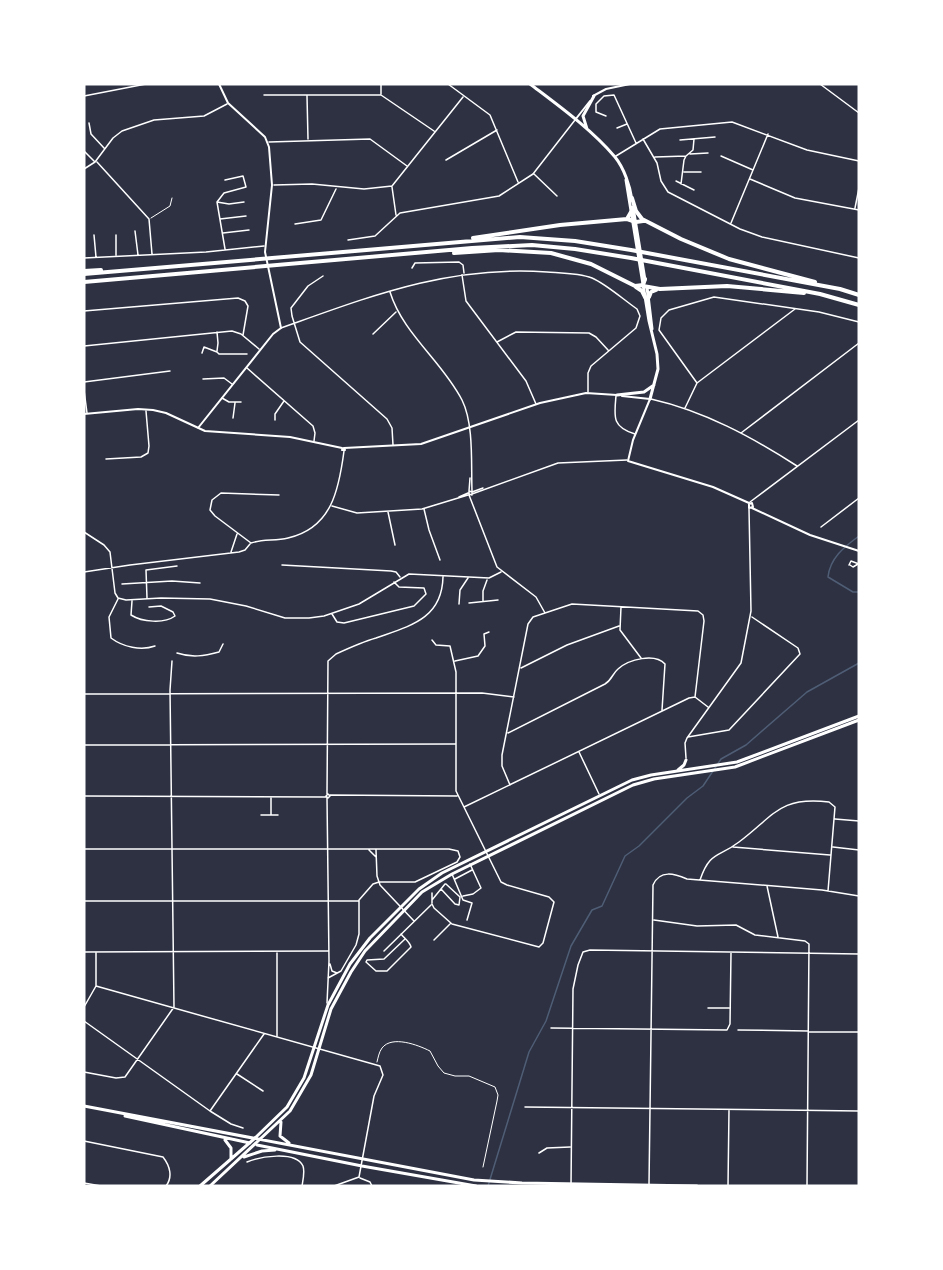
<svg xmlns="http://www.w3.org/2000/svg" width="943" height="1270" font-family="'Sofia Sans Condensed',sans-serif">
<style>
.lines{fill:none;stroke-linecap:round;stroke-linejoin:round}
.stream{stroke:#4f5d75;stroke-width:1.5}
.service{stroke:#fff;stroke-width:1}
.minor{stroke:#fff;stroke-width:1.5}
.tertiary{stroke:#fff;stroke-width:2}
.secondary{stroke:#fff;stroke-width:3}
.motorway{stroke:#fff;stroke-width:4}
</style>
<rect width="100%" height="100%" fill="#2d3142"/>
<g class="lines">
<path class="stream" d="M859,536C844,547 830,558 828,577L853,592H859
M488,1186L529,1052L546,1021L571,946L592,910L602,906L625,856L639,846L687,798L703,786L721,759L746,745L807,692L859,663"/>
<path class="service" d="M151,218L170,206L172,198
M377,1062C378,1058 379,1052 382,1048C392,1035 418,1045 430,1051L438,1066L444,1073L455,1076H469L495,1087L498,1095L497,1101L483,1167"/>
<path class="minor" d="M381,84V94
M448,84L490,115L518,182
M820,84L859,113
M264,95H381L434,131
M84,96L146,84
M307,96L308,139
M606,116L596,112V104L604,96L614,95L636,143
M89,123L91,134L104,148
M617,128L627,124
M643,139L657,163L661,181L668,192L740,229L762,237L859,258
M680,140L715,137
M269,142L370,139L407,166
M84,151L94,161
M690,154L708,153
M616,156L660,129L732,122L807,150L859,161
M721,156L753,170
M655,157L686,156
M446,160L497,130
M97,162L149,219L152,254
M84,169L95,162L113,138L122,131L154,120L204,116L227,104
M684,172H701
M534,174L557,196
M750,179L795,198L859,210
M676,181L694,190
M681,184L684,160L686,156L693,150L694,139
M274,185L312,184L364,189L392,186
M392,186L463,97
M392,187L396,215
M217,202L229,204L244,202
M855,208L859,188
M220,219L246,216
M731,223L768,134
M295,224L321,220L336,189
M135,231L138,255
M223,233L249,230
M94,235L96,257
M116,235V255
M348,240L375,236L400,213L499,196L533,174L575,120
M225,249L217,202L224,193L246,187L243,176L225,180
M84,258L206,252L264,246
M412,268L415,263L459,262L463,265L464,273
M462,275L466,301L526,381L536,404
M323,276L308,286L291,308L292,316L300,342L387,419L392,428L393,445
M390,292C403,334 442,361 462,400C474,424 471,464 472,491
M84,311L238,298L245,301L248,306L243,335
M281,328C371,296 449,265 547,272C561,273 579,273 592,278C606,284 624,300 637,309L640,316L636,328L591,366L588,373V392
M373,334L396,312
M497,342L516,332L589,333L596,337L608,350
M84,346L232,331L241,334L259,349
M217,351L218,343L217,332
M202,353L204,347L217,352L219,354H247
M247,368L313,426L315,433L314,441
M203,379L224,378L232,384
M84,382L170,371
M697,383L659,330L661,318L669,310L714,297L819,312L859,322
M84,390L87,413
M616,396C614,417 612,427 635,434
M222,398L229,402H241
M651,399C704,411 752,437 797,466
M685,408L697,383L795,309
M233,418L235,403
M275,420V414L284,401
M741,433L859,343
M106,459L141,457L148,453L149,446L146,411
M469,491L470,478
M469,491L472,492V495L469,494Z
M472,492L483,488
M472,494L558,463L627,460
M279,495L221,493L212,500L210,510L215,516L251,543C262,539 275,541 288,538C332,528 339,489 344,451
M469,495L497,567L536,597L545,613
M459,497L468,493
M750,502L859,420
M332,506L357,513L422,509L468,495
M424,509L429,530L440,560
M388,512L395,545
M821,527L859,498
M84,532L104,545L110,552L115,593L118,598L126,600L161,598L210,599L246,606L285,618H309L324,616L359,604L409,574L489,578L501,572
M231,552L237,534
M282,565L391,571L396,572L400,577
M849,565L851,561L859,564
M850,565L853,567L858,564
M84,572L130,565L239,552L245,550L250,544
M122,584L172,581L200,583
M147,598L146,570L177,566
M118,599L109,617L111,638C123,647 141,651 155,646
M132,601L131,615C142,622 164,624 175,616L173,612L161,606L149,607
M483,601V591L487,580
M469,603L498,600
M459,604L460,590L468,578
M621,607L620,630L641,658
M332,614L337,622L344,623L414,606L426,594L424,588L399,587L394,582
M432,640L436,645L450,646L456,672V791L501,882L507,885L549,897L554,902L543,943L539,947L452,924L434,908L432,904
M177,653C192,658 204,656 219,652L223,644
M455,661L478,656L485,646L484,634L489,632
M521,668L567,645L619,626
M84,694L482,693L514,697
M508,733L605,684C612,680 612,674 618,669C629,659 655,653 665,664L662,710
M688,737L729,730L800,654L798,648L752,617
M84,745L455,744
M579,752L599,794
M686,758L685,743L687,738L741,663L751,611L749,509
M510,785L502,766V755L528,624L533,617L572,604L698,611L703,615L704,621L695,697
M327,794L328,661L336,654C349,648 362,642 376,638C410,626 442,619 443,577
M328,794L330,796L328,798L326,796Z
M330,795L457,796
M84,796L326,797
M271,797V815
M327,798L329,961L327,1003
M464,807L689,698L695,697L708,707
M261,815H278
M835,819L859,821
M733,847L830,855
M833,847L859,850
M84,849H449L458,851L460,857L457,862L415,882H379L373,884L359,900V934L356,945L341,971L328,978
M369,850L376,857
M376,850L377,876L380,885L414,921
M452,874L463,900L472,903L467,920
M455,879L472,870
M700,880C710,851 718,858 739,842C774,816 779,796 829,802L835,807L828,891
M767,886L778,937
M432,893V903
M463,896L473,894L481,888L470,864
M432,900L445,884H446L460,897L459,905L455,904L441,889
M84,901H359
M654,920L697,926L736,925L755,935L805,941L809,944L807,1186
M401,934C404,938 410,942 411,947L387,971H376L366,962L367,960L384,959L405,939
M434,940L450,924
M384,951L431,905
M84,952L328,951
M277,953V1036
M330,964L332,971L337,973
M96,986L380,1066L383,1075L374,1096L359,1177L334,1186
M84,1007L96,986V952
M708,1008H729
M84,1021L210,1111L231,1124L243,1128
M551,1028L727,1030L730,1024L731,953
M738,1030L808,1031
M809,1032H859
M84,1072L116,1078L125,1077L174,1007L170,690L172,661
M237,1074L263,1091
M525,1107L859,1111
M210,1111L264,1034
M84,1141L163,1157C170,1166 173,1177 166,1186
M539,1153L547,1148L570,1147
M247,1162C259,1157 295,1150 303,1166C305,1172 303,1180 302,1186
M360,1178L370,1182L372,1186
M84,1183L101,1186
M649,1184L653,885C660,869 675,874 687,879L822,890L859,896
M571,1186L573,989L578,965L583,952L590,950L859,954
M728,1186L729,1110"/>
<path class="tertiary" d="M593,96L606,89L630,84
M575,120L590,101
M622,396L650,399L633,440L628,461L713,487L749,503
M84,414L138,409L153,410L166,413L205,431L290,437L342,448
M198,428L273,334L281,328L265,252L272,185L269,147L265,137L228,103L219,84
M344,448L342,450H345L344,448L421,444L540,403L586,393L617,395
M752,503L753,507L749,508V504Z
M752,508L810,535L859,551"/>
<path class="secondary" d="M530,84C559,106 591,129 615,157C624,168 630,186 632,200
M587,129L583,116L594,96
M626,180L649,321L657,354L658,369L650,399
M633,207L645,280
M647,287L652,329
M617,395L644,392L654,385
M678,770L684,765L686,760
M84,1106L474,1180L522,1183L697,1186
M125,1116L250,1143
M281,1122L280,1136L289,1143
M225,1140L231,1148V1159
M257,1145L362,1166L476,1186
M244,1157L262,1151L275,1150
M200,1186L254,1139L287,1107L304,1078L328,1005L350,964L370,938L419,889L442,873L632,780L651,775L737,762L859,716
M210,1186L290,1111L311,1075L331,1009L351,972L365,951L422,892L452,874L633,785L654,779L735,767L859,720"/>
<path class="motorway" d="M632,198L636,211L642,219L681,239L729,259L815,282
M627,219L631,212
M473,238L560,225L627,219L636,222L643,221
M454,253L499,250L551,253L591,264L635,286L643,285L645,279
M84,271L101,270
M84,274L520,237L575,241L631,250L840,289L859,295
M84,282L472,248L532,245L575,249L631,258L820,294L859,305
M643,286L660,289L727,286L804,293
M636,287L642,291L645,297
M649,297L651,292L656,290"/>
</g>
<rect width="943" height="1270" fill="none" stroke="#ffffff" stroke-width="171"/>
</svg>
